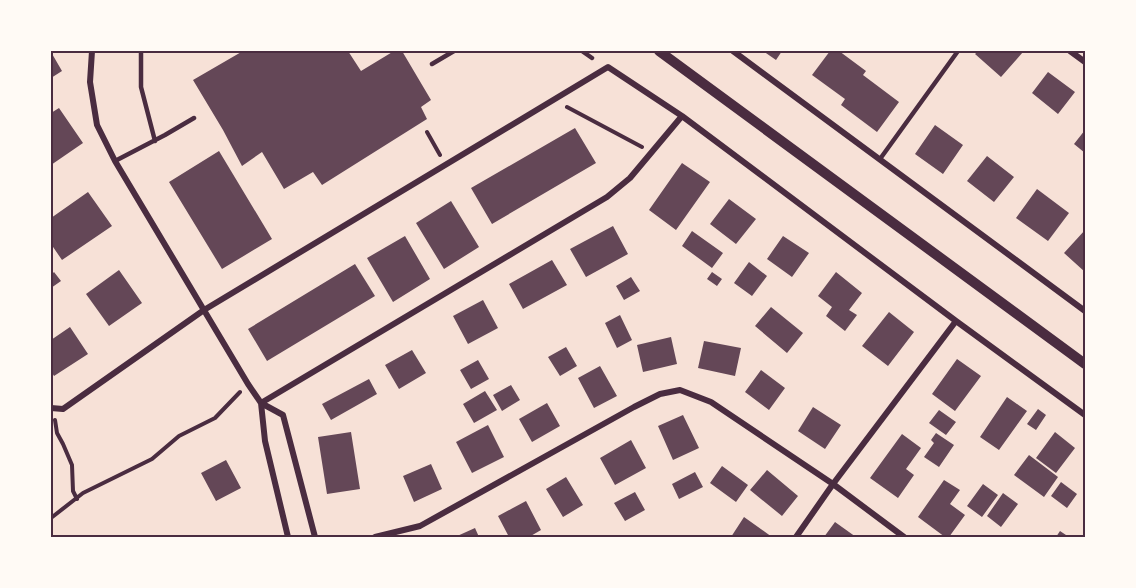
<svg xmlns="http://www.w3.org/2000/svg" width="1136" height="588" font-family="'Open Sans',sans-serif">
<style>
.building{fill:#644757}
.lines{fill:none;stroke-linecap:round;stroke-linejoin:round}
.path{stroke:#4a2c40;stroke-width:4}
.service{stroke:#4a2c40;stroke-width:4.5}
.minor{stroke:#4a2c40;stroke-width:6}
.tertiary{stroke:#4a2c40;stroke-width:10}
.neatline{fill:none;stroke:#4a2c40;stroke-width:2}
</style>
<rect width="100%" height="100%" fill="#f7e1d7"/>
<path class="building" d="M243,51H348L361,71L394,51H402L431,100L421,107L427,119L322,185L313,172L284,189L262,152L242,166L223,130L193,80Z
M763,51H782L776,60Z
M830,51H839L866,71L863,75L899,102L877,132L841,105L845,99L812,75Z
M978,51H1021L1023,52L1001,77L975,54Z
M51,52L62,71L51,78Z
M1048,72L1075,92L1058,114L1032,93Z
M59,108L83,143L51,165V113Z
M935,125L963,145L943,174L915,154Z
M575,128L596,163L492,224L471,188Z
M1085,130V153L1074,144Z
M219,151L272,239L222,269L169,182Z
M987,156L1014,177L994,202L967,181Z
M682,163L710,182L676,230L649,210Z
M1037,189L1069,213L1048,241L1016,218Z
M88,192L112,226L62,260L51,244V218Z
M729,199L756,219L736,244L710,224Z
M451,201L479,247L444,269L416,223Z
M613,226L628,254L586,277L570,249Z
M1085,230V272L1064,253Z
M692,231L723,253L712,268L682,246Z
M405,236L430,279L393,302L367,258Z
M783,236L809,253L792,277L767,259Z
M552,260L567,285L523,309L509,284Z
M749,262L767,276L752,296L734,283Z
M355,264L375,296L267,361L248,329Z
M119,270L142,303L109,326L86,294Z
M54,272L61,281L51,288V275Z
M712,272L722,279L717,286L707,279Z
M836,272L862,293L849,310L857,315L845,331L826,316L832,307L818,296Z
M631,277L640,291L624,300L616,286Z
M483,300L498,328L468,344L453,316Z
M771,307L803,333L787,353L755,326Z
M889,312L914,332L888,366L862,346Z
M620,315L632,340L617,348L605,323Z
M70,327L88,354L54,376L51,371V340Z
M671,337L677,364L643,372L637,345Z
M704,341L741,348L735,376L698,368Z
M566,347L577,366L560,376L548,357Z
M412,350L426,373L399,389L385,365Z
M957,359L981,376L955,411L932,394Z
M478,360L489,379L471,389L460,370Z
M600,366L617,396L594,408L578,378Z
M761,370L785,388L769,410L745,392Z
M369,379L377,394L331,420L322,404Z
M511,385L520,400L502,411L493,395Z
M485,391L497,410L474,423L463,404Z
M1007,397L1027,411L999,450L980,437Z
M547,403L560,426L532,442L519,419Z
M813,407L841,425L825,449L798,431Z
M1038,409L1046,415L1036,430L1027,424Z
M939,410L956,422L946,435L929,423Z
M683,415L699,448L673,460L658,426Z
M488,425L504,457L472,473L456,442Z
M351,432L360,489L327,494L318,437Z
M1055,432L1075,448L1056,473L1036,458Z
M936,433L954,445L939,467L924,457L934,443L931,440Z
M902,434L921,448L906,469L914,475L898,498L870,478Z
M631,440L646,468L615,485L600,458Z
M1029,455L1058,477L1044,497L1014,475Z
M226,460L241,488L216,501L201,473Z
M431,464L442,489L414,502L403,476Z
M722,466L748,485L736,502L710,483Z
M767,470L798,496L782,516L750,490Z
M695,472L703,487L679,499L672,484Z
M566,477L583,505L563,517L546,489Z
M944,480L960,490L950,504L965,515L949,537H945L918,517Z
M1061,482L1077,494L1067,508L1051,496Z
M983,484L998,495L982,517L967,506Z
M635,492L645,510L625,521L614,503Z
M1003,493L1018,504L1001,527L987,516Z
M526,501L541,530L529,537H509L498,516Z
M744,517L772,537H731Z
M835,522L856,537H824Z
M475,528L479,537H455Z
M1060,531L1069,537H1056Z"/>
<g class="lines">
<path class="path" d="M567,107L642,147
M427,132L440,155
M55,420L57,433L63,444L72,465L73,491L77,499
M51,518L83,493L152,459L179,436L215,418L240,392"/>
<path class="service" d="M141,51V87L155,141
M582,51L592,58
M432,64L454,51
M880,159L958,51
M115,161L165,135L194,118"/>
<path class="minor" d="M92,51L90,82L97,125L115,161L248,384L261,403L265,441L288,537
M733,51L1085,311
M1070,51L1085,62
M261,403L607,197L630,178L682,116
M261,403L283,415L315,537
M51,408L63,409L204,310L608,67L682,116L956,321L1085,415
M375,537L420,526L634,407L660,394L680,390L711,402L833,484L904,537
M796,537L833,484L956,321"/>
<path class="tertiary" d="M659,51L1085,364"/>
</g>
<rect width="1136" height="588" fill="none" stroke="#fffaf5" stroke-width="105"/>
<rect x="52" y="52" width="1032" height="484" class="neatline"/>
</svg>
